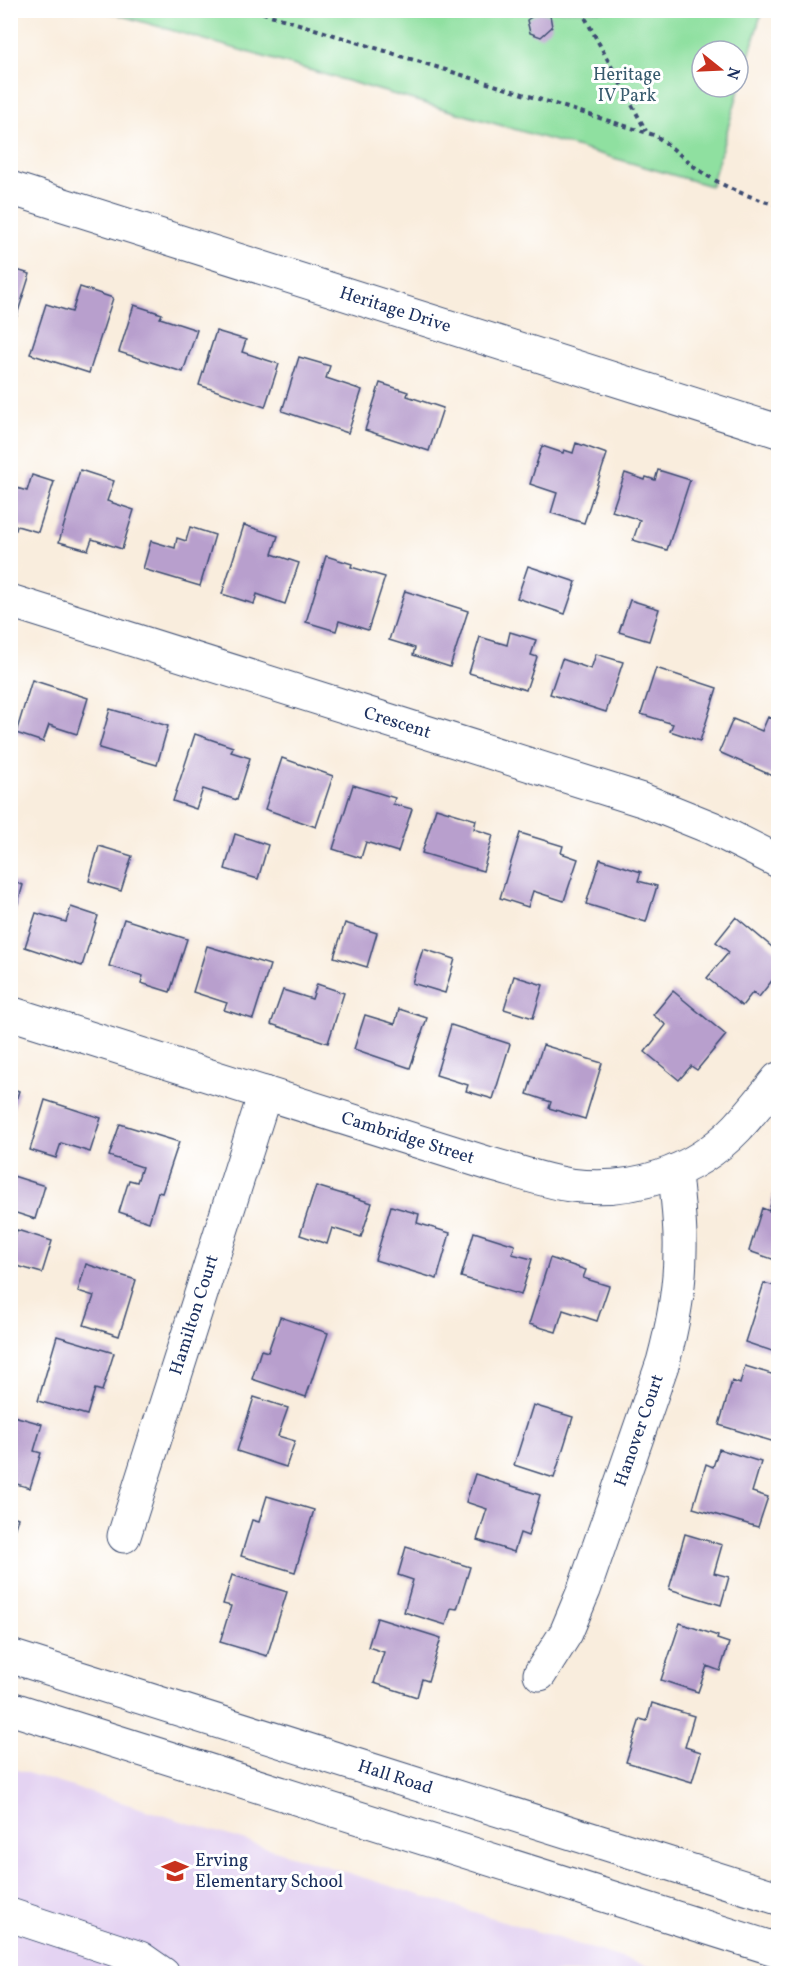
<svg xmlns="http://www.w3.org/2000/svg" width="789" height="1984" font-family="Vollkorn,serif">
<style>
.built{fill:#e4d3f2}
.green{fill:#8fe0a0;stroke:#55887f;stroke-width:1.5;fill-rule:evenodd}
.building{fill:#b89fcd}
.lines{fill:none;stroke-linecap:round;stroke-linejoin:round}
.minor-casing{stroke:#3c4c71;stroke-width:35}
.path{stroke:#3c4c71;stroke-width:4;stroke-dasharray:4.5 4.5;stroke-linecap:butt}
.minor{stroke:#fff;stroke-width:33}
.labels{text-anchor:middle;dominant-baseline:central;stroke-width:6;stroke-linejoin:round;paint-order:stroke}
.park-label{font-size:18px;fill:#385b6e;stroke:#fff}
.street-label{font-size:18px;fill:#1b2f5e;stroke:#fff}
.poi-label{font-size:18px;fill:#1b2f5e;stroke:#fff;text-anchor:start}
</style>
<rect width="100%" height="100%" fill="#fff"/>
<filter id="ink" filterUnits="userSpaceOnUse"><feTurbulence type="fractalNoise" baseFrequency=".0167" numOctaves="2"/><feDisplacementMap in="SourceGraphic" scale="12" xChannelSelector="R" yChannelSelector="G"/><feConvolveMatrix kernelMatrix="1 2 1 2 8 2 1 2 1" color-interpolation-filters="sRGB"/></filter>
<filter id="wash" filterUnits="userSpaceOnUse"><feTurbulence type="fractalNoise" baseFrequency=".008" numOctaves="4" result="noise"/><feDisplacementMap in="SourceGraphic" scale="24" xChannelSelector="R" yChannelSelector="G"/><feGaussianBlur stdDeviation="1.35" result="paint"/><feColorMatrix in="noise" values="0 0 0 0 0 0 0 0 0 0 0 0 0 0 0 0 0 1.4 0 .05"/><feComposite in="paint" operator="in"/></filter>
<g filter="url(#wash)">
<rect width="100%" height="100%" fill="#f9eddd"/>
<path class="built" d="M11,1768L670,1973H11Z"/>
<path class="green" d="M105,11H762L711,186ZM702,51H738V87H702Z"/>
<g id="blocks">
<path class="building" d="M539,12L550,15L552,27L541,37L530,33L527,20Z
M10,268L30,274L11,334H10Z
M80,287L113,298L89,373L30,354L46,304L72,312Z
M134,305L162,314L160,318L197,330L183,372L119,352Z
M216,331L246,340L242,352L279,364L265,407L199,385Z
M299,357L330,366L326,378L362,390L348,433L282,411Z
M380,383L408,392L407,396L443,408L429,451L365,430Z
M576,443L607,454L584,523L551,513L557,493L530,484L542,446L563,453L564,450L573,453Z
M80,470L114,481L107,501L134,510L122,549L92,539L88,550L59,542Z
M658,470L690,480L667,550L633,540L640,520L612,511L625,473L645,480L646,477L655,480Z
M32,475L54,482L38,532L17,526L16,530L10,528V486L27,491Z
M244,525L278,536L272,554L299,563L285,604L257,594L254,604L222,594Z
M190,527L215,535L200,586L143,569L151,541L175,548L177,538L186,541Z
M326,556L352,564L351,567L385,577L368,630L339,621L336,631L306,622Z
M528,566L576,582L565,614L517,598Z
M405,591L468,611L450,667L413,655L415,648L389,640Z
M630,600L659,609L649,641L619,632Z
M510,632L536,640L531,655L537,657L526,690L469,673L480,637L507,645Z
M596,654L623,662L606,712L550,694L562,659L591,669Z
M656,668L717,688L700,741L670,731L673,724L641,714Z
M32,680L88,698L77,734L49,725L43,742L16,733Z
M110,709L168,726L157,765L99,748Z
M768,717L778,721V764L773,776L719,752L733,719L762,731Z
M195,734L233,747L231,752L250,758L237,800L203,789L196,809L173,801Z
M282,758L333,776L316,827L265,809Z
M353,785L395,798L393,804L412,809L398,852L366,842L361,858L333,849Z
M436,808L476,820L474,829L493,835L483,871L422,853Z
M520,833L563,846L561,853L578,859L564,901L533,891L528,907L500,898Z
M235,834L268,845L258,879L225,869Z
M99,846L132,856L121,891L89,881Z
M600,859L641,872L638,881L657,886L646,922L586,904Z
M10,881L23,885L11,927H10Z
M71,907L98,916L82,966L25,947L36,913L66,922Z
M736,917L778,952V973L759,997L753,992L742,1006L707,978L729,952L716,942Z
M124,919L187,939L170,992L141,983L143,976L109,966Z
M345,923L377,933L367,967L334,957Z
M207,946L270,965L253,1019L224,1010L227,1003L193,992Z
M423,949L455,959L445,993L412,983Z
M514,976L543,985L533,1018L504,1009Z
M317,984L344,993L328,1043L271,1024L283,990L312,999Z
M673,991L726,1035L697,1070L691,1066L679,1080L645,1052L666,1025L653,1015Z
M399,1009L427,1018L410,1068L354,1049L365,1015L395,1024Z
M451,1025L510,1044L493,1099L466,1091L468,1085L436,1075Z
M543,1045L602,1063L585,1119L549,1108L551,1102L527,1094Z
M10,1088L19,1091L11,1116H10Z
M45,1100L101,1118L90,1152L61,1143L56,1158L30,1150Z
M120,1124L179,1142L162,1193L158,1192L149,1222L119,1212L129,1180L137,1182L142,1167L109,1156Z
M10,1175L45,1186L35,1219L10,1211Z
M316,1186L372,1203L361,1237L332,1228L327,1244L300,1235Z
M774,1193L778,1194V1261L749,1251L762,1208L769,1211Z
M391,1206L419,1214L417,1223L450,1233L437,1279L375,1260Z
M17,1230L52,1241L42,1273L10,1264V1252Z
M474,1232L515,1245L512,1254L532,1259L521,1295L461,1277Z
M550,1258L586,1270L583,1278L609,1286L597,1321L563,1310L556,1332L529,1324Z
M86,1264L136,1280L119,1336L84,1325L94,1296L78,1291Z
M764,1283L778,1287V1353L745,1342Z
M280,1317L328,1333L306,1397L252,1379L261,1350L268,1352Z
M57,1336L114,1353L102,1391L95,1389L87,1415L38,1401Z
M745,1366L778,1376V1443L719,1425L732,1381L740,1384Z
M254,1397L288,1408L278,1436L295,1441L286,1467L237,1451Z
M533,1405L573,1417L554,1478L514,1465Z
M10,1415L42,1424L34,1451L41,1453L30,1488L10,1482Z
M719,1449L761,1462L752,1492L768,1497L758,1527L693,1508L706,1464L713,1467Z
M475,1474L540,1495L528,1536L520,1533L514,1552L477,1540L487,1509L466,1502Z
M267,1496L314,1510L295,1572L241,1556L252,1520L259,1522Z
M10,1515L18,1518L11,1540H10Z
M685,1534L722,1545L714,1573L729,1577L721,1605L669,1589Z
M406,1547L470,1567L457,1609L451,1608L446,1625L404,1612L413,1580L398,1575Z
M232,1575L287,1592L267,1656L220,1642L231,1606L223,1604Z
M377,1618L441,1638L428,1681L422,1679L417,1697L374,1683L384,1652L368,1647Z
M680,1623L718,1636L717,1639L729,1643L720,1671L707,1666L698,1692L661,1680Z
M652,1703L694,1716L685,1747L701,1752L692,1782L626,1762L640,1719L647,1721Z"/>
</g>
</g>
<g filter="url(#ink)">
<use href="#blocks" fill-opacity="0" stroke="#3c4c71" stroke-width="1.5"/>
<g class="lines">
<g class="minor-casing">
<g id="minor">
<path id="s1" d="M10,188L778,431"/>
<path id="s2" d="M10,601L645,801L712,828L778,861"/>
<path id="s3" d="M10,1013L490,1164C516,1171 543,1181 570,1185C632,1193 693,1174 737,1128C751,1113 765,1095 778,1079"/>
<path id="s4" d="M124,1536L265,1093"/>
<path id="s5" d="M10,1656L778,1898"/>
<path id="s6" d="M540,1674L566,1633L584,1590L663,1362C673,1325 680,1289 680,1251C681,1225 677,1198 675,1172"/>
<path d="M10,1708L778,1950"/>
<path d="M10,1915L140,1958L163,1974"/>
</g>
</g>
<path class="path" d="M254,10L654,135C671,145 685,161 702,172C725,188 751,198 778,205
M581,10L646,131"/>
<use href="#minor" class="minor"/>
</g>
</g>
<defs>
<g id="school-bare" transform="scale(2.07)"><path d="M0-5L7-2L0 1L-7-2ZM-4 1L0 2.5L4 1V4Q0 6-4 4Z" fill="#c8321e" stroke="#fff" stroke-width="2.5" paint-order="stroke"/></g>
</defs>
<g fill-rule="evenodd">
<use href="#school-bare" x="175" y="1871"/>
</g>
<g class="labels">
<g class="park-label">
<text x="627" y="75">Heritage<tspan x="627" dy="21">IV Park</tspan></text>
</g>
<g class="street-label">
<text stroke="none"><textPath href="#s1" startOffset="404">Heritage Drive</textPath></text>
<text stroke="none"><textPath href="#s2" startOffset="406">Crescent</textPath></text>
<text stroke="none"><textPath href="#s3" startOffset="417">Cambridge Street</textPath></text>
<text stroke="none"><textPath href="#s4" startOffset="232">Hamilton Court</textPath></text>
<text stroke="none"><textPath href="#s6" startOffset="264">Hanover Court</textPath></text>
<text stroke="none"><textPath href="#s5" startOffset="404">Hall Road</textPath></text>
</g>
<g class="poi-label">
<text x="195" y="1861">Erving<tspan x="195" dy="21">Elementary School</tspan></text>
</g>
</g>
<rect width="789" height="1984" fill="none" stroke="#fff" stroke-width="36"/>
<g transform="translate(720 69) rotate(108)"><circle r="28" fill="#ffffff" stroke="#a4acbf" stroke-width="1.5"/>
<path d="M0-4.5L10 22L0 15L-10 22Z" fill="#c8321e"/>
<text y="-9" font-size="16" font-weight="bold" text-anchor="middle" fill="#1b2f5e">N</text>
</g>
</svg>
